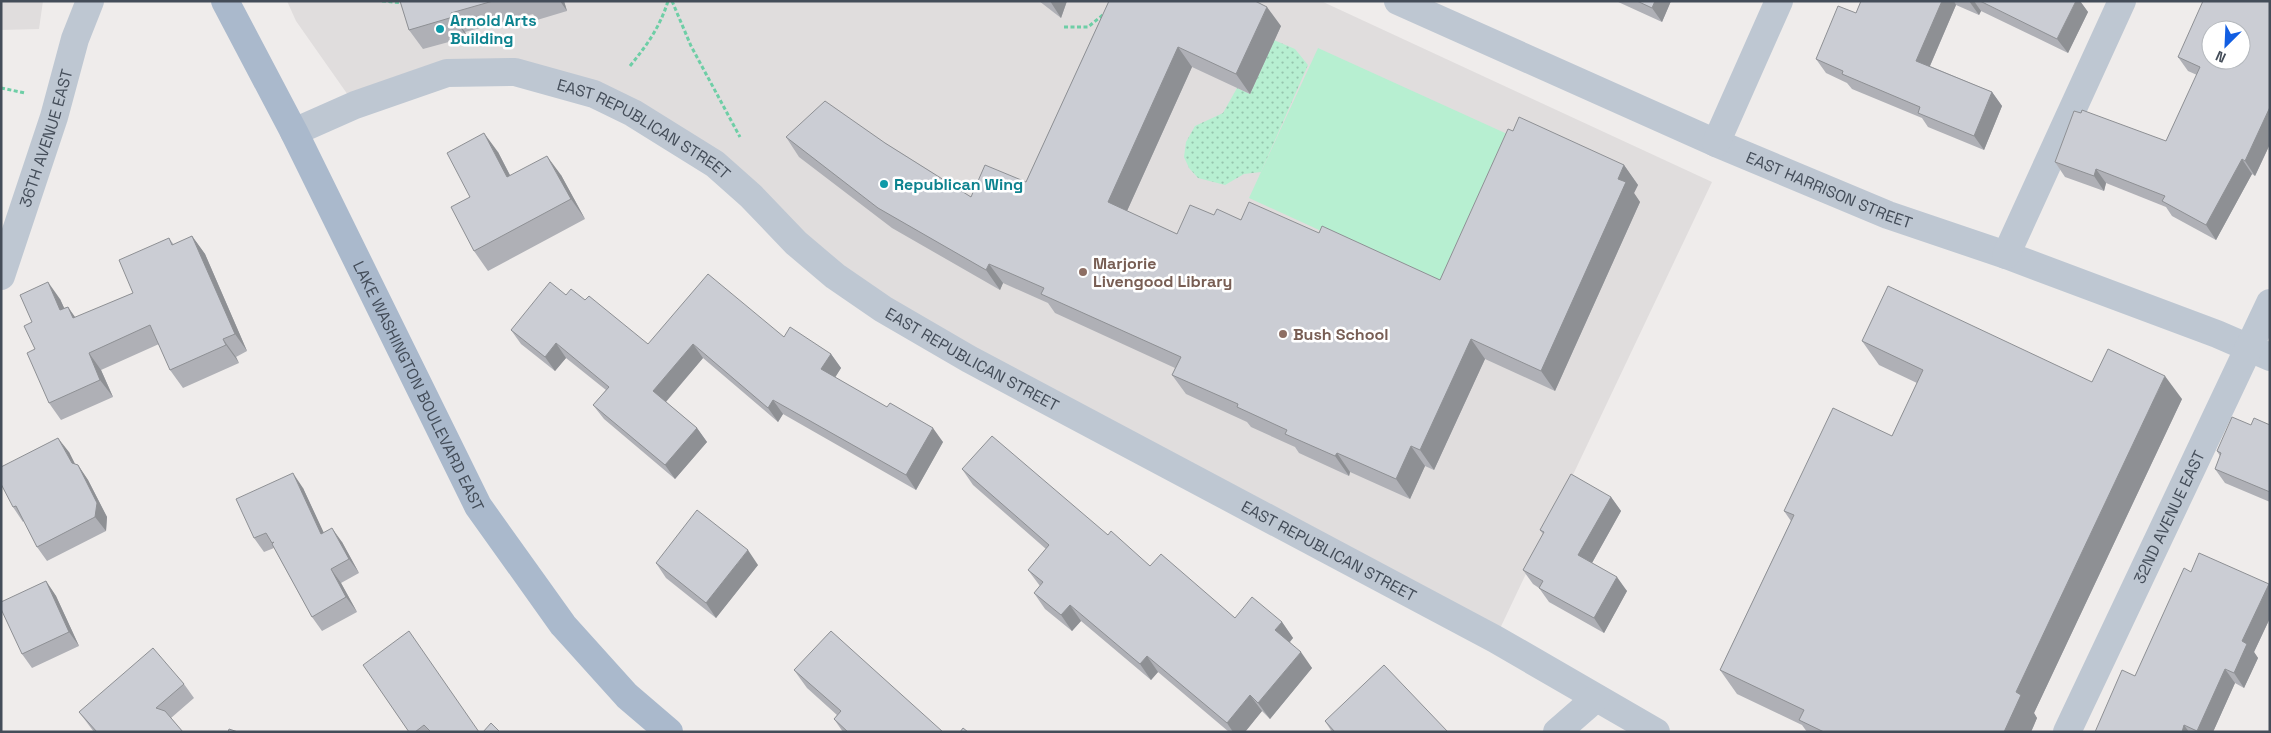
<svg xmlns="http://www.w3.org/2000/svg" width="2271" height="733" font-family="'Space Grotesk',sans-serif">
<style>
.education{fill:#e0dddd}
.grass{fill:#b7efd1}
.park{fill:url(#park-dots)}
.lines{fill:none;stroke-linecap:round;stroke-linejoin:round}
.path{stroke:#6ecea6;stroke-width:3;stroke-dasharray:4 2.5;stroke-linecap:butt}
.minor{stroke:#bec7d2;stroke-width:28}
.major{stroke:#aab9cc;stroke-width:28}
.wall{fill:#afb0b6}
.shaded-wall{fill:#8e9094}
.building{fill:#cbcdd4;stroke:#8e9094;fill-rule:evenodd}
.culture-dot{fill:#0f9aa8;stroke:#fff;stroke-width:2}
.education-dot{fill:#8d6e63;stroke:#fff;stroke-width:2}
.labels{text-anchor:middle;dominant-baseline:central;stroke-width:5;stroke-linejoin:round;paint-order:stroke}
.culture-label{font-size:16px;font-weight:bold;fill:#0d838f;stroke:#fff;text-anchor:start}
.street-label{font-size:16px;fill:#444d59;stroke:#fff}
.education-label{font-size:16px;font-weight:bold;fill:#785e54;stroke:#fff;text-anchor:start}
</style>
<defs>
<pattern id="park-dots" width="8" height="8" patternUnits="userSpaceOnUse" patternTransform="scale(1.25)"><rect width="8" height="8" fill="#b7efd1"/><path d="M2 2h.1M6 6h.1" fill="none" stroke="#96c4ad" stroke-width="1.8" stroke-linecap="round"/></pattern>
</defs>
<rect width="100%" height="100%" fill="#efeceb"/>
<path class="education" d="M1,1H43L39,29L1,30Z
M287,1H1321L1712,182L1495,639L883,309L715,164L515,72L355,105L296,21Z"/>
<path class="grass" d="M1318,48L1516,138L1448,289L1249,198Z"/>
<path class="park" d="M1274,40L1295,49L1308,65L1261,172L1244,174L1225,185L1198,178L1189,168L1184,157L1186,142L1195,126L1223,113L1237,88L1250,94Z"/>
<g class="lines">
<path class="path" d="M382,1L404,3
M672,1L691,46L740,137
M1064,27H1088L1104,14
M630,66C647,45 660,27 668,1
M1,88L25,93"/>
<g class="minor">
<path id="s1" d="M1398,1L1716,143L1888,215L2006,255L2217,334L2270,357"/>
<path id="s2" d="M294,132L355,105L447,73L515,72L594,94L633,113L715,164L751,196L796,243L835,276L883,309L969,359L1495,639L1656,732"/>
<path d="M1716,143L1779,1"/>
<path d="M2006,255L2122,1"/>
<path id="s3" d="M1,276L54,117L75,39L90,1"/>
<path d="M1557,732L1596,698"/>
<path id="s4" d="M2067,732L2270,303"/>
</g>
<path class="major" id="s5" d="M225,1L294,132L478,506L563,625L627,696L669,732"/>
</g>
<path class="wall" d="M400,1H564L567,11L537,20L533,14L465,32L467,37L423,49L409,30Z
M1039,1H1067L1061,18Z
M1109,1L1281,26L1250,94L1192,67L1127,211L1177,234L1214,215L1319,233L1440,280L1513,131L1624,165L1638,185L1634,193L1640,202L1555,391L1485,359L1434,470L1425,466L1410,499L1350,472L1349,476L1299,453L1295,447L1251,427L1247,422L1186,394L1172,375L1175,368L1055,313L1048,303L1003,283L1000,290L892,228L799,157L786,137L885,143L971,197L1026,182Z
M1616,1H1671L1662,22Z
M1861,1H2080L2088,12L2068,53L1981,11L1979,15L1956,5L1930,66L1992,92L2002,106L1984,150L1928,127L1922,118L1852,89L1847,83L1826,73L1816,59L1856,13Z
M2270,1V144L2255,176L2252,174L2216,240L2172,216L2166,207L2106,183L2104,191L2065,177L2055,162L2166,141L2197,75L2188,71L2178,57Z
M498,152L510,175H561L585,219L488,271L474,251L470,197Z
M192,236L205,254L247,351L236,357L239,363L183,388L170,370L159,344L101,370L113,397L61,420L49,403L35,349L32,322L60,299L64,308L68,307L75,318L133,293L169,238L174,245Z
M566,295L585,300L648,344L784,337L831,354L841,368L835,377L943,442L916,490L783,414L778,422L703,358L666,402L697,428L707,442L675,479L604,419L593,405L606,390L566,358L555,371L521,344L511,330Z
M1862,341L2092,382L2182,399L2034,713L2037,718L2031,732H1807L1802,725L1737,694L1720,670L1791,521L1784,511L1892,436L1917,383L1879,365Z
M2251,425H2270V502L2225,483L2215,469L2220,456L2217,451Z
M69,452L75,464L78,465L88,480L107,517L106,531L47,561L37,547L24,521L23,522L13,507Z
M962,469L1108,535L1150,566L1235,618L1282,622L1293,638L1290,642L1312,668L1270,719L1262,711L1245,732H1229L1158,672L1151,680L1081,621L1072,631L1045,609L1034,593L1040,586L1028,570L1046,549L973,485Z
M303,488L323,532L342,542L359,573L341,583L357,612L322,631L312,617L274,548L264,552L254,538Z
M1611,497L1621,511L1592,563L1627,591L1604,633L1549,602L1539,588L1533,584L1523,570L1543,534L1540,530Z
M656,563L758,565L716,618L666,578Z
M2191,572L2269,584L2270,586V618L2254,652L2258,658L2244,688L2235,683L2213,732H2095L2135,676Z
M46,581L56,596L79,646L32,668L22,654Z
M794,670L943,732H843L834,719L837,715L807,688Z
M373,679L479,732H409Z
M184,684L194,698L171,718L183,732H94L79,712Z
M1325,721L1448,732H1332Z"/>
<path class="shaded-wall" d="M560,1H564L567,11Z
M1050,1H1067L1061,18Z
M1655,1H1671L1662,22L1652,8Z
M1942,1H1954L1956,5L1926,75L1916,61Z
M1969,1H1974L1981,11L1979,15Z
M2076,1H2080L2088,12L2068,53L2057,39Z
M1267,7L1281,26L1250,94L1236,74Z
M451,13L465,32L467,37L453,17Z
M1178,47L1192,67L1122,222L1108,202Z
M1992,92L2002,106L1984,150L1974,136Z
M2270,107V144L2255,176L2245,161Z
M484,133L498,152L521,197L507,177Z
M547,156L561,175L585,219L571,199Z
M2242,159L2252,174L2216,240L2206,225Z
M1624,165L1638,185L1634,193L1640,202L1555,391L1541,371L1618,179Z
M2096,169L2106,183L2104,191L2094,176Z
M192,236L205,254L247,351L235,334Z
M989,264L1003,283L1000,290L986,270Z
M48,282L60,299L73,327L60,310Z
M68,307L80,324L73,318Z
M223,339L236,357L239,363L226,345Z
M1471,339L1485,359L1434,470L1420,450Z
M556,343L566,358L555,371L545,357Z
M693,344L703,358L663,405L653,391Z
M89,353L101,370L113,397L100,380Z
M831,354L841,368L831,384L821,369Z
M2165,376L2182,399L2034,713L2037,718L2031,732H2004L2016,692Z
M773,400L783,414L778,422L768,408Z
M697,428L707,442L675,479L665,465Z
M933,428L943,442L916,490L906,475Z
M58,438L69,452L82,478L72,463Z
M1411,446L1425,466L1410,499L1396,479Z
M1337,453L1350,472L1349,476L1335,456Z
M78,465L88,480L107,517L106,531L95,517Z
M293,473L303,488L331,548L321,534Z
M1611,497L1621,511L1588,570L1578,555Z
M332,528L342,542L359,573L349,559Z
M748,550L758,565L716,618L706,603Z
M331,569L341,583L357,612L346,597Z
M1617,577L1627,591L1604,633L1594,618Z
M46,581L56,596L79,646L69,632Z
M2269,584L2270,586V618L2254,652L2258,658L2244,688L2234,673L2242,641Z
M1070,605L1081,621L1072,631L1061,615Z
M1282,622L1293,638L1286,646L1275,630Z
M1301,652L1312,668L1270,719L1258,703Z
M1147,656L1158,672L1151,680L1140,664Z
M2225,669L2235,683L2213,732H2198L2197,731Z
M1250,695L1262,711L1245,732H1233L1227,723Z
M2184,725L2189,732H2182Z"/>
<path class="building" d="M400,1H493L451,13L453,17L409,30Z
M1109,1H1255L1267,7L1236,74L1178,47L1108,202L1177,234L1190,205L1214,215L1217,209L1241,220L1249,202L1319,233L1322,226L1440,280L1508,129L1513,131L1519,117L1624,165L1618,179L1626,182L1541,371L1471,339L1420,450L1411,446L1396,479L1337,453L1335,456L1285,434L1287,430L1237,407L1238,404L1172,375L1181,357L1041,294L1044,288L989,264L986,270L878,208L786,137L825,101L885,143L971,197L985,165L1026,182Z
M1637,1H1655L1652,8Z
M1861,1H1942L1916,61L1992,92L1974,136L1918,113L1920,107L1842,74L1843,71L1816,59L1838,6L1856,13Z
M1980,1H2076L2057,39Z
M2203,1H2270V107L2245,161L2242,159L2206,225L2162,201L2165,196L2096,169L2094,176L2055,162L2074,111L2081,113L2082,110L2166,141L2200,67L2178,57ZM2211,30H2241V60H2211Z
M484,133L507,177L547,156L571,199L474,251L451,207L470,197L447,153Z
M192,236L235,334L223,339L226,345L170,370L150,325L89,353L100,380L49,403L27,353L35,349L24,326L32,322L20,295L48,282L60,310L68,307L73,318L133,293L119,260L169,238L172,245Z
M708,274L784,337L790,327L831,354L821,369L887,407L890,403L933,428L906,475L773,400L768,408L693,344L653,391L697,428L665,465L593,405L609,387L556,343L545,357L511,330L550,282L566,295L571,289L585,300L589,296L648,344Z
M1888,286L2092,382L2108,349L2165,376L2016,692L2021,695L2004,732H1824L1799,720L1804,710L1720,670L1794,515L1784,511L1833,408L1892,436L1923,370L1862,341Z
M2232,417L2251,425L2254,418L2270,425V492L2215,469L2221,453L2217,451Z
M992,436L1108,535L1111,531L1150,566L1161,554L1235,618L1252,597L1282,622L1275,630L1301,652L1258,703L1250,695L1227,723L1147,656L1140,664L1070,605L1061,615L1034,593L1043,582L1028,570L1049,545L962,469Z
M58,438L72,463L78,465L97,503L95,517L37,547L16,506L13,507L1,484V467Z
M293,473L321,534L332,528L349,559L331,569L346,597L312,617L272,544L274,542L272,543L266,533L254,538L236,499Z
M1571,474L1611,497L1578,555L1617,577L1594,618L1539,588L1543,581L1523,570L1544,532L1540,530Z
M697,510L748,550L706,603L656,563Z
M2199,553L2269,584L2242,641L2247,644L2234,673L2225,669L2197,731L2184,725L2182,732H2095L2122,670L2135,676L2184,568L2191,572Z
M46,581L69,632L22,654L1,609V602Z
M409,631L479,732H431L424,725L415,732H409L363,665Z
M831,631L943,732H848L834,719L841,711L794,670Z
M153,648L184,684L156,708L165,711L183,732H97L79,712Z
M1384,665L1448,732H1335L1325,721Z
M491,723L500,732H483Z
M963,728L968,732H960Z
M229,729L238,732H228Z"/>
<g class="culture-dot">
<circle cx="440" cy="29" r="5"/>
<circle cx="884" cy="184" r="5"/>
</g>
<g class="education-dot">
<circle cx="1083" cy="272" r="5"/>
<circle cx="1283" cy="334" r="5"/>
</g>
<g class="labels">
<g class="culture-label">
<text x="450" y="20">Arnold Arts<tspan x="450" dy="18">Building</tspan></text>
<text x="894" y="184">Republican Wing</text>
</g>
<g class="street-label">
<text stroke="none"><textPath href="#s2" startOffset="374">EAST REPUBLICAN STREET</textPath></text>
<text stroke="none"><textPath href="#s3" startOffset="145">36TH AVENUE EAST</textPath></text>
<text stroke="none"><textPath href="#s1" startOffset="471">EAST HARRISON STREET</textPath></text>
<text stroke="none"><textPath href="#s2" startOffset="779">EAST REPUBLICAN STREET</textPath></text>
<text stroke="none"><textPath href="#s5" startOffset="431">LAKE WASHINGTON BOULEVARD EAST</textPath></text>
<text stroke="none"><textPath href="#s4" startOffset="238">32ND AVENUE EAST</textPath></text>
<text stroke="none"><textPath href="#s2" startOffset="1184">EAST REPUBLICAN STREET</textPath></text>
</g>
<g class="education-label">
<text x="1093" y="263">Marjorie<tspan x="1093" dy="18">Livengood Library</tspan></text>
<text x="1293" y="334">Bush School</text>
</g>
</g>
<rect width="2271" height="733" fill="none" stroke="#444d59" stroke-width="5"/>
<g transform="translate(2226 45) rotate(204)"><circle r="24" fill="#ffffff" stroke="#b4b8bd"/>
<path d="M0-4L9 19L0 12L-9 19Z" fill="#125ee2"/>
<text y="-8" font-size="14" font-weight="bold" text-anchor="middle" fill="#444d59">N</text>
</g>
</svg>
